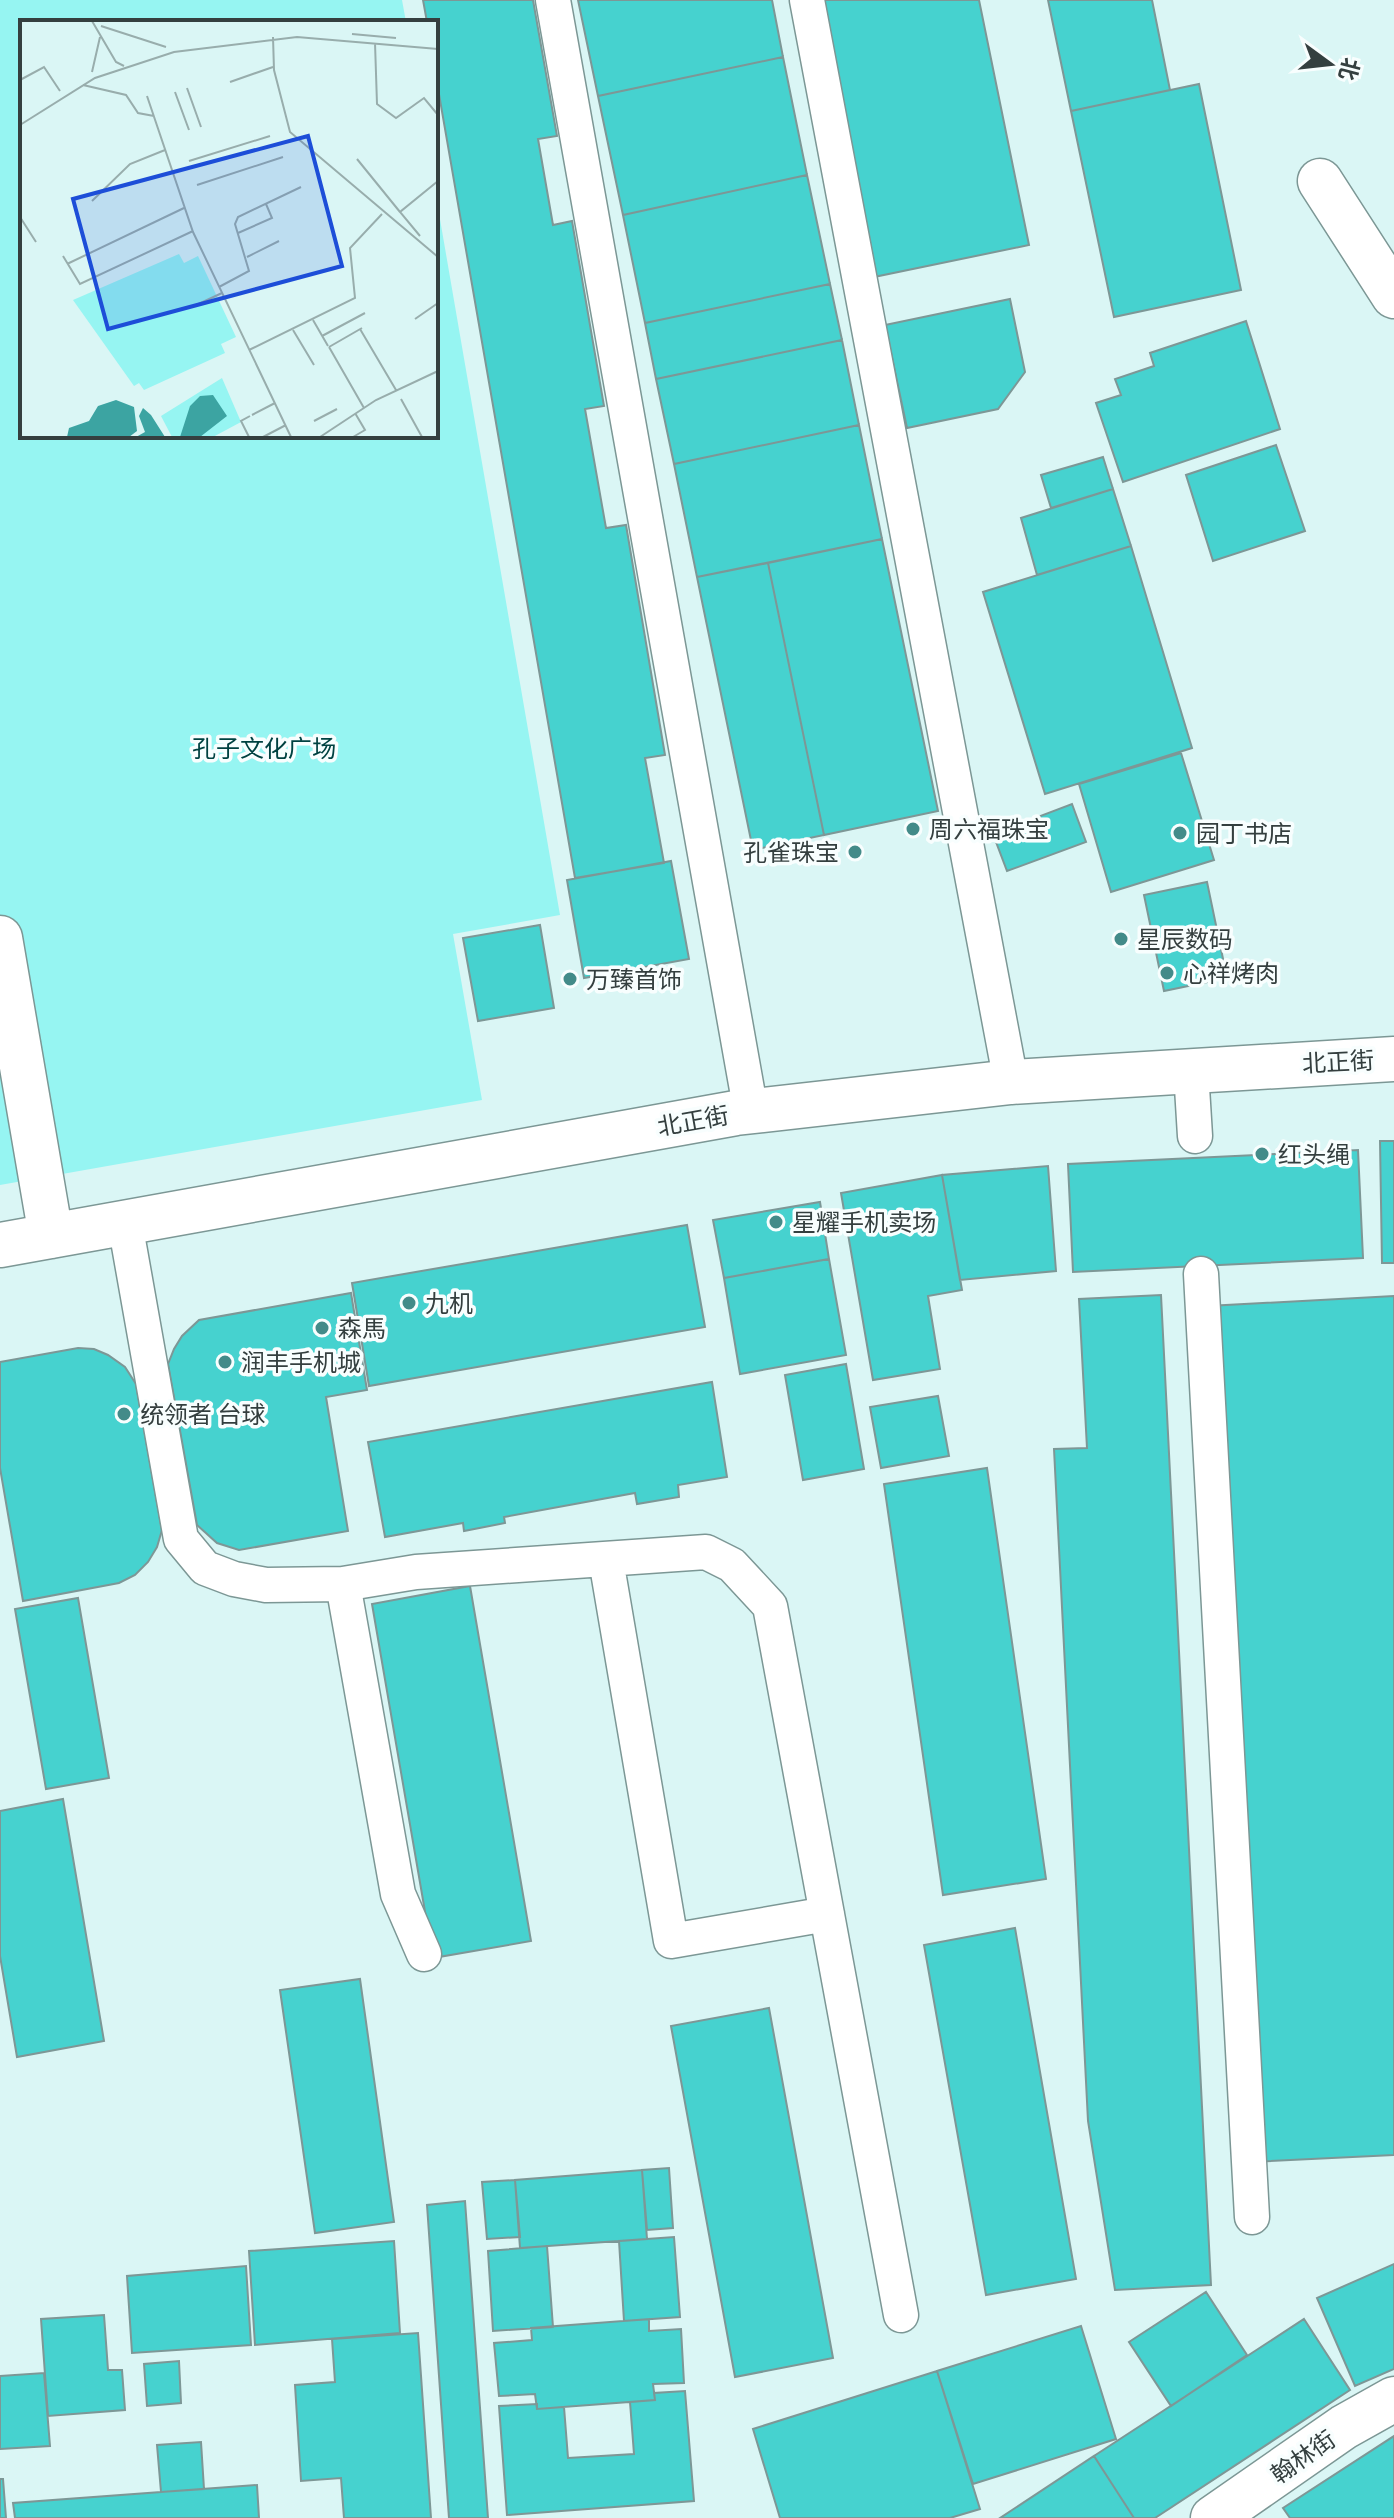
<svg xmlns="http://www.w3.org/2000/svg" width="1394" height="2518" font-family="Cabin,'Noto Sans SC',sans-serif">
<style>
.green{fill:#96f5f2}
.building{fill:#46d2cf;stroke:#7d9796;stroke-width:2}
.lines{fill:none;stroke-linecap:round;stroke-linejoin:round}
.lane-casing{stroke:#7c9795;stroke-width:37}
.street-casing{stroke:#7c9795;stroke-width:47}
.lane{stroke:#fff;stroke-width:34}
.street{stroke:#fff;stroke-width:44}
.poi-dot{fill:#438b89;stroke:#f8fefe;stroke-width:3}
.labels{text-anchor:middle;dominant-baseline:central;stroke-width:7;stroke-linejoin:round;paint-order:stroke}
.park-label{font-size:24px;fill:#004241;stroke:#f8fefe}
.poi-label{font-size:24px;fill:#343f3f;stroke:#f8fefe;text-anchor:start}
.street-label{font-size:24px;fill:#343f3f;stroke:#f8fefe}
.inset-road{fill:none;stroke:#98adac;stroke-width:2}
.view{fill:#1d4ed8;fill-opacity:0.15;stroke:#1d4ed8;stroke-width:4}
.inset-edge{fill:none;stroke:#343f3f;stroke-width:4}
</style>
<rect width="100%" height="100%" fill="#daf6f5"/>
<path class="green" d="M0,0H402L406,22H22V436H436V196L560,915L453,934L482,1100L0,1185Z"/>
<path class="building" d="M423,0H533L557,136L538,139L553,225L572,221L604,406L585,409L606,528L626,525L665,755L645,758L664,863L575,878L436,77V22H427Z
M578,0H772L783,57L598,96Z
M817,0H979L1029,245L874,277Z
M1048,0H1152L1170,90L1071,111Z
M783,57L807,175L623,215L598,96Z
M1199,84L1241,290L1114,317L1071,111Z
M807,175L830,284L645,323L623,215Z
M830,284L842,340L656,379L645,323Z
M1010,299L1025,372L998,409L907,428L885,325Z
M1246,321L1280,429L1123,482L1096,403L1121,395L1115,379L1154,366L1150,353Z
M842,340L859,425L674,464L656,379Z
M859,425L882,539L697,577L674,464Z
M1276,445L1305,531L1213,561L1186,475Z
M1103,457L1113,489L1051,508L1041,475Z
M1113,489L1131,546L1037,575L1021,518Z
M882,539L938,811L824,835L768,563Z
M1131,546L1192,748L1045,794L983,592Z
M768,563L824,835L753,850L697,577Z
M1181,753L1214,860L1111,892L1079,784Z
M1072,804L1086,842L1007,871L993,834Z
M671,861L689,959L584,978L567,880Z
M1207,882L1227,978L1164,991L1144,895Z
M540,925L554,1008L478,1021L463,938Z
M1380,1141H1394V1263H1382Z
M1358,1150L1363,1258L1073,1272L1068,1164Z
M1048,1166L1056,1271L960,1280L942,1175Z
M942,1175L962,1290L928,1296L940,1369L873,1380L841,1193Z
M820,1202L829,1259L724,1278L713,1220Z
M687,1225L705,1327L369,1386L352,1283Z
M829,1259L846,1355L740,1374L724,1278Z
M351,1293L367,1390L326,1397L348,1531L239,1550L217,1543L197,1525L168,1364L174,1349L182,1336L199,1320Z
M1161,1295L1211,2285L1115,2290L1088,2121L1054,1449L1087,1448L1079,1299Z
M1394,1296V2155L1251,2162L1208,1306Z
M78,1348L94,1349L108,1355L125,1367L136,1384L162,1530L157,1547L148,1562L135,1575L119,1583L23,1601L0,1468V1362Z
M846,1364L864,1469L803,1480L785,1375Z
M712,1382L727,1477L678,1485L679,1497L637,1504L635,1493L504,1517L505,1523L464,1531L463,1523L385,1537L368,1442Z
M938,1396L949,1456L881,1468L870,1407Z
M987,1468L1046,1879L943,1895L884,1484Z
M470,1586L531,1941L433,1958L372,1604Z
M78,1598L109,1778L46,1789L15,1609Z
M63,1799L104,2041L17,2057L0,1956V1811Z
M1015,1928L1076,2279L986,2295L924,1945Z
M360,1979L394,2222L315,2233L280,1990Z
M769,2008L833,2358L735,2377L671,2026Z
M669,2168L673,2228L647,2230L642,2170Z
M642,2170L647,2239L520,2248L515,2180Z
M515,2180L520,2237L487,2239L482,2182Z
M465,2201L488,2518H449L427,2205Z
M674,2237L680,2317L624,2321L619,2241Z
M394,2241L400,2333L255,2345L249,2251Z
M547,2246L553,2327L493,2331L488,2251Z
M1394,2264V2369L1355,2386L1317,2298Z
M246,2266L251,2345L132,2353L127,2276Z
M1206,2292L1247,2355L1171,2406L1129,2342Z
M104,2315L108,2370H122L125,2410L48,2416L41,2319Z
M649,2319V2331L681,2329L684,2383L653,2384L655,2400L537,2409L535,2394L499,2396L494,2343L532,2340L531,2328Z
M1304,2319L1350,2390L1155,2518H1134L1094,2456Z
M1081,2326L1116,2439L973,2484L937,2371Z
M418,2333L431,2518H344L341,2478L301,2481L295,2385L335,2382L332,2339Z
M179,2361L181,2403L147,2406L144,2364Z
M937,2371L980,2509L950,2518H780L753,2429Z
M44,2373L50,2446L0,2449V2376Z
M685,2391L694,2501L507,2515L499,2406L537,2404V2409L564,2407L568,2458L634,2454L630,2402L655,2400L654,2393Z
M1394,2436V2518H1290L1283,2508Z
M201,2442L204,2489L161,2492L157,2445Z
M1094,2456L1134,2518H1000Z
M0,2479H3L6,2518H0Z
M257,2485L259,2518H15L13,2503Z"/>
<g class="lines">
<g class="lane-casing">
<path id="lane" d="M553,0L751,1112
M807,0L1011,1082
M1191,1071L1195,1136
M125,1223L181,1539L205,1568L234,1579L266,1585L343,1584L416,1572L706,1552L732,1565L770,1606L901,2315
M1201,1274L1252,2217
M606,1560L671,1941L827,1914
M343,1584L398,1894L424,1954"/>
</g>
<g class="street-casing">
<path id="street" d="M1320,181L1394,296
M0,938L51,1236
M0,1245L736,1113L1011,1082L1394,1059
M1213,2518L1344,2427L1394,2399"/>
</g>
<use href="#lane" class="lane"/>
<use href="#street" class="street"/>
</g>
<g class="poi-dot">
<circle cx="913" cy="829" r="8"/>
<circle cx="1180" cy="833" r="8"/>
<circle cx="855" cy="852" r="8"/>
<circle cx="1121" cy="939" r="8"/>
<circle cx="1167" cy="973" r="8"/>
<circle cx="570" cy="979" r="8"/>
<circle cx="1262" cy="1154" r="8"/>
<circle cx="776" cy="1222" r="8"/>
<circle cx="409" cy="1303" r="8"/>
<circle cx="322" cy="1328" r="8"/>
<circle cx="225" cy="1362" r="8"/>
<circle cx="124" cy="1414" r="8"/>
</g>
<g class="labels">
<g class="park-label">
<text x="264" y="748">孔子文化广场</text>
</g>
<g class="poi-label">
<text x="929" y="829">周六福珠宝</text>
<text x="1196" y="833">园丁书店</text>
<text x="839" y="852" text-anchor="end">孔雀珠宝</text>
<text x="1137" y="939">星辰数码</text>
<text x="1183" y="973">心祥烤肉</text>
<text x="586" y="979">万臻首饰</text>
<text x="1278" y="1154">红头绳</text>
<text x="792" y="1222">星耀手机卖场</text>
<text x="425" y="1303">九机</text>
<text x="338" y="1328">森馬</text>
<text x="241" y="1362">润丰手机城</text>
<text x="140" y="1414">统领者 台球</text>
</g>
<g class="street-label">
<text transform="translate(1338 1062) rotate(-3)">北正街</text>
<text transform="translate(693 1121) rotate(-10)">北正街</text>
<text transform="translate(1303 2457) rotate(-35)">翰林街</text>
</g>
</g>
<g transform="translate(20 20)">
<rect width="418" height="418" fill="#daf6f5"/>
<path d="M159,234L164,243L178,236L216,317L201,324L205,333L124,370L119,363L114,366L53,280ZM202,358L221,402L193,417H152L141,396Z" fill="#96f5f2"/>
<path d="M193,375L207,396L180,417H160L170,386L180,376ZM96,380L114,387L117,411L109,417H47L49,408L69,401L78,386ZM123,388L131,395L145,417H116L125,412L119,396Z" fill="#3ca4a2"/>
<path class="inset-road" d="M72,1L96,42L104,46M81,6L146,27M332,14L376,18M253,17L254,50L270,112L418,237M355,23L357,84L376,98L404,78L418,95M72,52L80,17M0,60L24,47L40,71M210,62L253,47M63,65L106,75L118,93L134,96M167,68L181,107M155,72L169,110M127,76L173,212L271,417M0,105L75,58L154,32L277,17L418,29M337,139L380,192M169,141L250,116M177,165L263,137M72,181L110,144L145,130M0,197L16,222M218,213L252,198L246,184M400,216L380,192L418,161M43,236L60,264L173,211M227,237L259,221M47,244L164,188M199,267L229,251L215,204L218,197L281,167M172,287L202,273M395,299L418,283M293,300L308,326M340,309L376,370M273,310L294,345M302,316L345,293M309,327L344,388M309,327L342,308M229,330L335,278L330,228L362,194M381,379L402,417M232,395L255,383M294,401L317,389M229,417L221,401L230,396M243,417L266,405M300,417L356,380L418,351M333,417L345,410L335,393"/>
<path class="view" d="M288,116L322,246L88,309L53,179Z"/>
<rect width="418" height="418" class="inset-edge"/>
</g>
<g transform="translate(1330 64) rotate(105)" stroke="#f8fefe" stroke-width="6" paint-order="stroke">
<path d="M0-6L14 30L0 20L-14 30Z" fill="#343f3f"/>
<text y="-12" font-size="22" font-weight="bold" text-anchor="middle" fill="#343f3f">北</text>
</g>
</svg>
